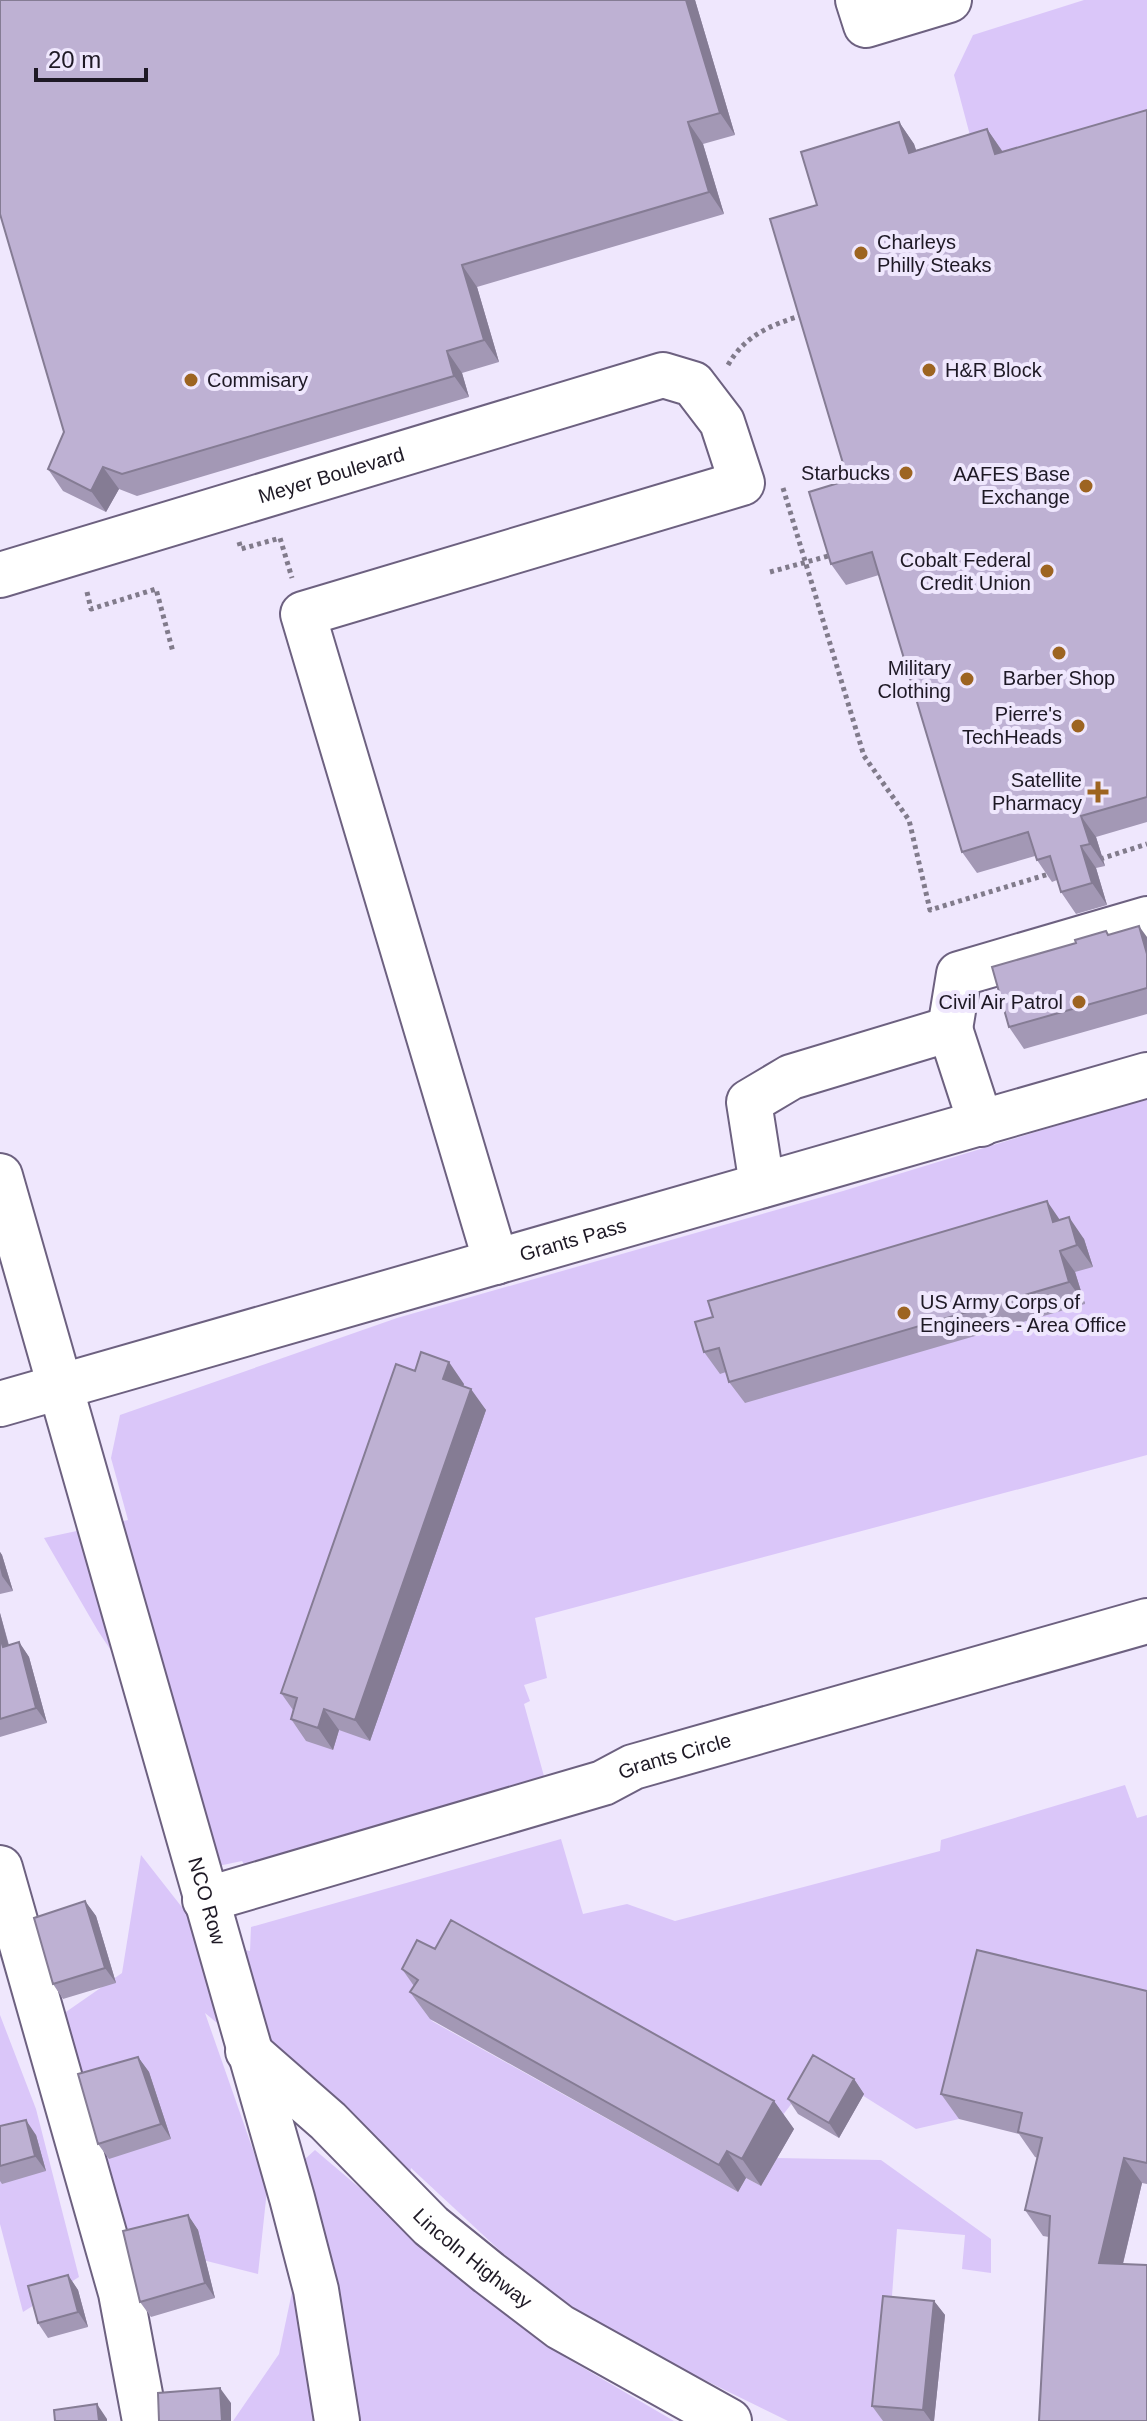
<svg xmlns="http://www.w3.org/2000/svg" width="1147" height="2421" font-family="Arial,sans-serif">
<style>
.green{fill:#dac6f9}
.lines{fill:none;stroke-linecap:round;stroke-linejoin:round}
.minor-casing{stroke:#6d6180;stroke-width:48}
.path{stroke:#817b8b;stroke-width:5;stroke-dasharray:4 4;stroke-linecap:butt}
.minor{stroke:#fff;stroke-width:44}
.wall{fill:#a398b5}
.shaded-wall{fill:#857c94}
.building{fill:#beb1d3;stroke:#857c94;stroke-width:2}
.poi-dot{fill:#9d6421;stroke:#efe7fd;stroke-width:3}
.labels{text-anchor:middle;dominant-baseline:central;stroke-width:8;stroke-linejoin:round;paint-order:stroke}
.poi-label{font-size:20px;fill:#1e1925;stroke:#efe7fd;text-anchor:end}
.street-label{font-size:20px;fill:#1e1925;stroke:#efe7fd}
</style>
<rect width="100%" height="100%" fill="#efe7fd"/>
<path class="green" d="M1084,0H1147V135L976,158L954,75L973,35Z
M1147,1098V1455L535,1618L547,1678L524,1685L530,1701L524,1704L547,1787L248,1871L242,1861L218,1866L172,1742L98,1631L44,1538L128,1520L111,1458L120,1415L397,1318L843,1191Z
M1125,1785L1137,1818L1147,1815V2010L995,1976L959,2119L916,2129L819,2068L779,2120L430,2020L738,2192L746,2178L761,2186L777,2158L881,2160L991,2239V2273L962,2269L965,2235L897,2229L883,2415L887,2421H788L617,2337L525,2274L411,2168L409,2182L205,2013L267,2190L258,2274L120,2239L63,2014L122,1973L141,1855L210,1943L250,1951L251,1927L561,1839L583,1914L627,1904L675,1921L940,1851L941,1840Z
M0,2015L36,2109L79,2277L23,2312L0,2224Z
M315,2150L546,2346L674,2421H233L279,2354L313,2192L305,2159Z"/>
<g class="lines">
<g class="minor-casing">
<g id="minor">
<path d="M858,0L866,25L949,0"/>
<path id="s1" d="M0,575L663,375L693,384L722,422L742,483L303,614L496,1262"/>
<path d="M950,1029L959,974L1147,919"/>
<path id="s2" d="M0,1176L292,2198L316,2290L337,2421"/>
<path d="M762,1185L749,1102L791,1077L950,1029L981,1124"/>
<path id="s3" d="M0,1404L1147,1075"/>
<path d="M0,1868L121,2293L145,2421"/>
<path id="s4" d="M205,1900L603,1783L633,1767L1147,1621"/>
<path id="s5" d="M248,2051L328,2121L431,2226L489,2273L560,2327L729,2421"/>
</g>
</g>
<path class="path" d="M728,365C745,335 771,325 803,315
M783,488L864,756L909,820L930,910L1052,873
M239,542L241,549L280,538L292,578
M770,572L832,555
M87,592L91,609L156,589L173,652
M1100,859L1147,844"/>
<use href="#minor" class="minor"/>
</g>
<path class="wall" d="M695,0L735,135L703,144L724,214L477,287L499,362L462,373L469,397L137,496L119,489L106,512L63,491L48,469L64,432Z
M1147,110V822L1096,837L1105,866L1096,868L1107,905L1076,914L1061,892L1057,880L1052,882L1037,860L1035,856L977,873L962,852L879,575L846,585L831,564L848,480L817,205L899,122L914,144L916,150L987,129L1003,152Z
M1109,934L1147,937V1014L1024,1049L1009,1027Z
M1060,1220L1084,1239L1093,1267L1075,1272L1085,1304L745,1403L729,1382L726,1372L720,1374L704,1352Z
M415,1371L464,1384L463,1386L486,1410L370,1741L339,1730L333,1750L306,1741L291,1719L293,1710L281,1693Z
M0,1552L2,1555L13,1591L0,1594Z
M0,1613L9,1645L19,1642L29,1657L47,1723L0,1737Z
M85,1901L96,1916L116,1983L63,1999L53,1984Z
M435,1949L774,2101L794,2129L761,2186L746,2178L738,2192L430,2019L410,1992L414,1986L402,1969Z
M1147,1991V2184L1142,2183L1123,2264L1147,2421L1049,2237L1043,2236L1025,2210L1038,2158L1035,2157L1019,2134L959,2119L941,2094Z
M138,2057L149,2072L171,2139L109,2159L98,2144Z
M854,2079L864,2094L839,2138L798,2114L788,2099Z
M0,2126L36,2135L46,2171L2,2184L0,2181Z
M188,2215L198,2230L215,2298L151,2317L140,2302Z
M68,2275L78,2290L88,2327L48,2338L38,2323Z
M934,2301L945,2315L934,2421H883L872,2406Z"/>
<path class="shaded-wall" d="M686,0H695L735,135L720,113Z
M688,122L703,144L724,214L709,192Z
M899,122L914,144L924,174L909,153Z
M987,129L1002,151L1010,176L995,154Z
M462,265L477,287L499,362L484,340Z
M447,351L462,373L469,397L454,376Z
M103,467L119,489L106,512L91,491Z
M1081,816L1096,837L1105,866L1090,844Z
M1081,846L1096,868L1107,905L1092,883Z
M1139,926L1147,937V954Z
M1047,1201L1062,1223L1053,1222Z
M1069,1217L1084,1239L1093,1267L1077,1245Z
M1060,1251L1075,1272L1085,1304L1069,1282Z
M449,1362L464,1384L458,1401L443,1379Z
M471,1389L486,1410L370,1741L355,1720Z
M0,1552L2,1555L13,1591L2,1576L0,1568Z
M0,1613L13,1662L3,1647L0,1637Z
M19,1642L29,1657L47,1723L36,1708Z
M324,1709L339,1730L333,1750L318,1728Z
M85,1901L96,1916L116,1983L105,1968Z
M138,2057L149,2072L171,2139L161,2124Z
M854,2079L864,2094L839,2138L829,2123Z
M774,2101L794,2129L761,2186L742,2159Z
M26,2120L36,2135L46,2171L35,2156Z
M727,2151L746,2178L738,2192L719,2165Z
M1124,2158L1142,2183L1117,2288L1099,2263Z
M188,2215L198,2230L215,2298L205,2283Z
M68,2275L78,2290L88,2327L78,2312Z
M934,2301L945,2315L934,2421H931L923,2410Z
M220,2388L231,2403V2421H222Z
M97,2404L107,2419V2421H99Z"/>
<path class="building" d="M0,0H686L720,113L688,122L709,192L462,265L484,340L447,351L454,376L122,474L103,467L91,491L48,469L64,432L0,214Z
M1147,110V797L1081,816L1090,844L1081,846L1092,883L1061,892L1050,856L1037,860L1028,832L962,852L872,552L831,564L809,492L848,480L770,219L817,205L801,152L899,122L909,153L987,129L995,154Z
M1139,926L1147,954V988L1009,1027L992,967L1076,943L1075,940L1106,931L1108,935Z
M1047,1201L1053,1222L1069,1217L1077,1245L1060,1251L1069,1282L729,1382L719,1348L704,1352L695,1322L713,1317L708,1301Z
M421,1352L449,1362L443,1379L471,1389L355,1720L324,1709L318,1728L291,1719L297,1698L281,1693L396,1364L415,1371Z
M0,1637L3,1647L19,1642L36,1708L0,1719Z
M85,1901L105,1968L53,1984L34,1918Z
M451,1920L774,2101L742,2159L727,2151L719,2165L410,1992L418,1980L402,1969L417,1940L435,1949Z
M977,1950L1147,1991V2163L1124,2158L1099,2263L1147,2265V2421H1039L1050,2216L1025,2210L1042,2138L1018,2132L1022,2113L941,2094Z
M813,2055L854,2079L829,2123L788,2099Z
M138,2057L161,2124L98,2144L78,2074Z
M26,2120L35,2156L0,2166V2126Z
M188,2215L205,2283L140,2302L123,2231Z
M68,2275L78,2312L38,2323L28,2286Z
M883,2296L934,2301L923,2410L872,2406Z
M220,2388L222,2421H159L158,2393Z
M97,2404L99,2421H55L54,2410Z"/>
<g class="poi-dot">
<circle cx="861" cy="253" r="8"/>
<circle cx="929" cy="370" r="8"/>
<circle cx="191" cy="380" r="8"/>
<circle cx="906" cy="473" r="8"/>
<circle cx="1086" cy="486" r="8"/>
<circle cx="1047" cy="571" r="8"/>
<circle cx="1059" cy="653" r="8"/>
<circle cx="967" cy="679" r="8"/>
<circle cx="1078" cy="726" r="8"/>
<path d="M1094 780h8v8h8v8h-8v8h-8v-8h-8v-8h8z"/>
<circle cx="1079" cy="1002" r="8"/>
<circle cx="904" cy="1313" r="8"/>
</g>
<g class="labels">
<g class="poi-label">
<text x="877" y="242" text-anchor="start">Charleys<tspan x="877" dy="23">Philly Steaks</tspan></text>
<text x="945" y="370" text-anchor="start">H&amp;R Block</text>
<text x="207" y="380" text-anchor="start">Commisary</text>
<text x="890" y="473">Starbucks</text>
<text x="1070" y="474">AAFES Base<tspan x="1070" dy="23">Exchange</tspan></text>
<text x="1031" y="560">Cobalt Federal<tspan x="1031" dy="23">Credit Union</tspan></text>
<text x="951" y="668">Military<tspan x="951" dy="23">Clothing</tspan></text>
<text x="1059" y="678" text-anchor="middle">Barber Shop</text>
<text x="1062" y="714">Pierre's<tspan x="1062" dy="23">TechHeads</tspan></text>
<text x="1082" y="780">Satellite<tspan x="1082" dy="23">Pharmacy</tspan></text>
<text x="1063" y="1002">Civil Air Patrol</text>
<text x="920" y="1302" text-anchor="start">US Army Corps of<tspan x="920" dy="23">Engineers - Area Office</tspan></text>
</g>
<g class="street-label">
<text stroke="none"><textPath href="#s1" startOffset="346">Meyer Boulevard</textPath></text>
<text stroke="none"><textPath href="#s3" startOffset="596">Grants Pass</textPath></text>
<text stroke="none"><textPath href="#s4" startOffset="492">Grants Circle</textPath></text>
<text stroke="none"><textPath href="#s2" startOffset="754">NCO Row</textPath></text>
<text stroke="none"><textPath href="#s5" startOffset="306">Lincoln Highway</textPath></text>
</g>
</g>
<path d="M36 68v12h110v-12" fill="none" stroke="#1e1925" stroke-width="4"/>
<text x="48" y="68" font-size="24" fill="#1e1925" stroke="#efe7fd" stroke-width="6" paint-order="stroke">20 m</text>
</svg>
